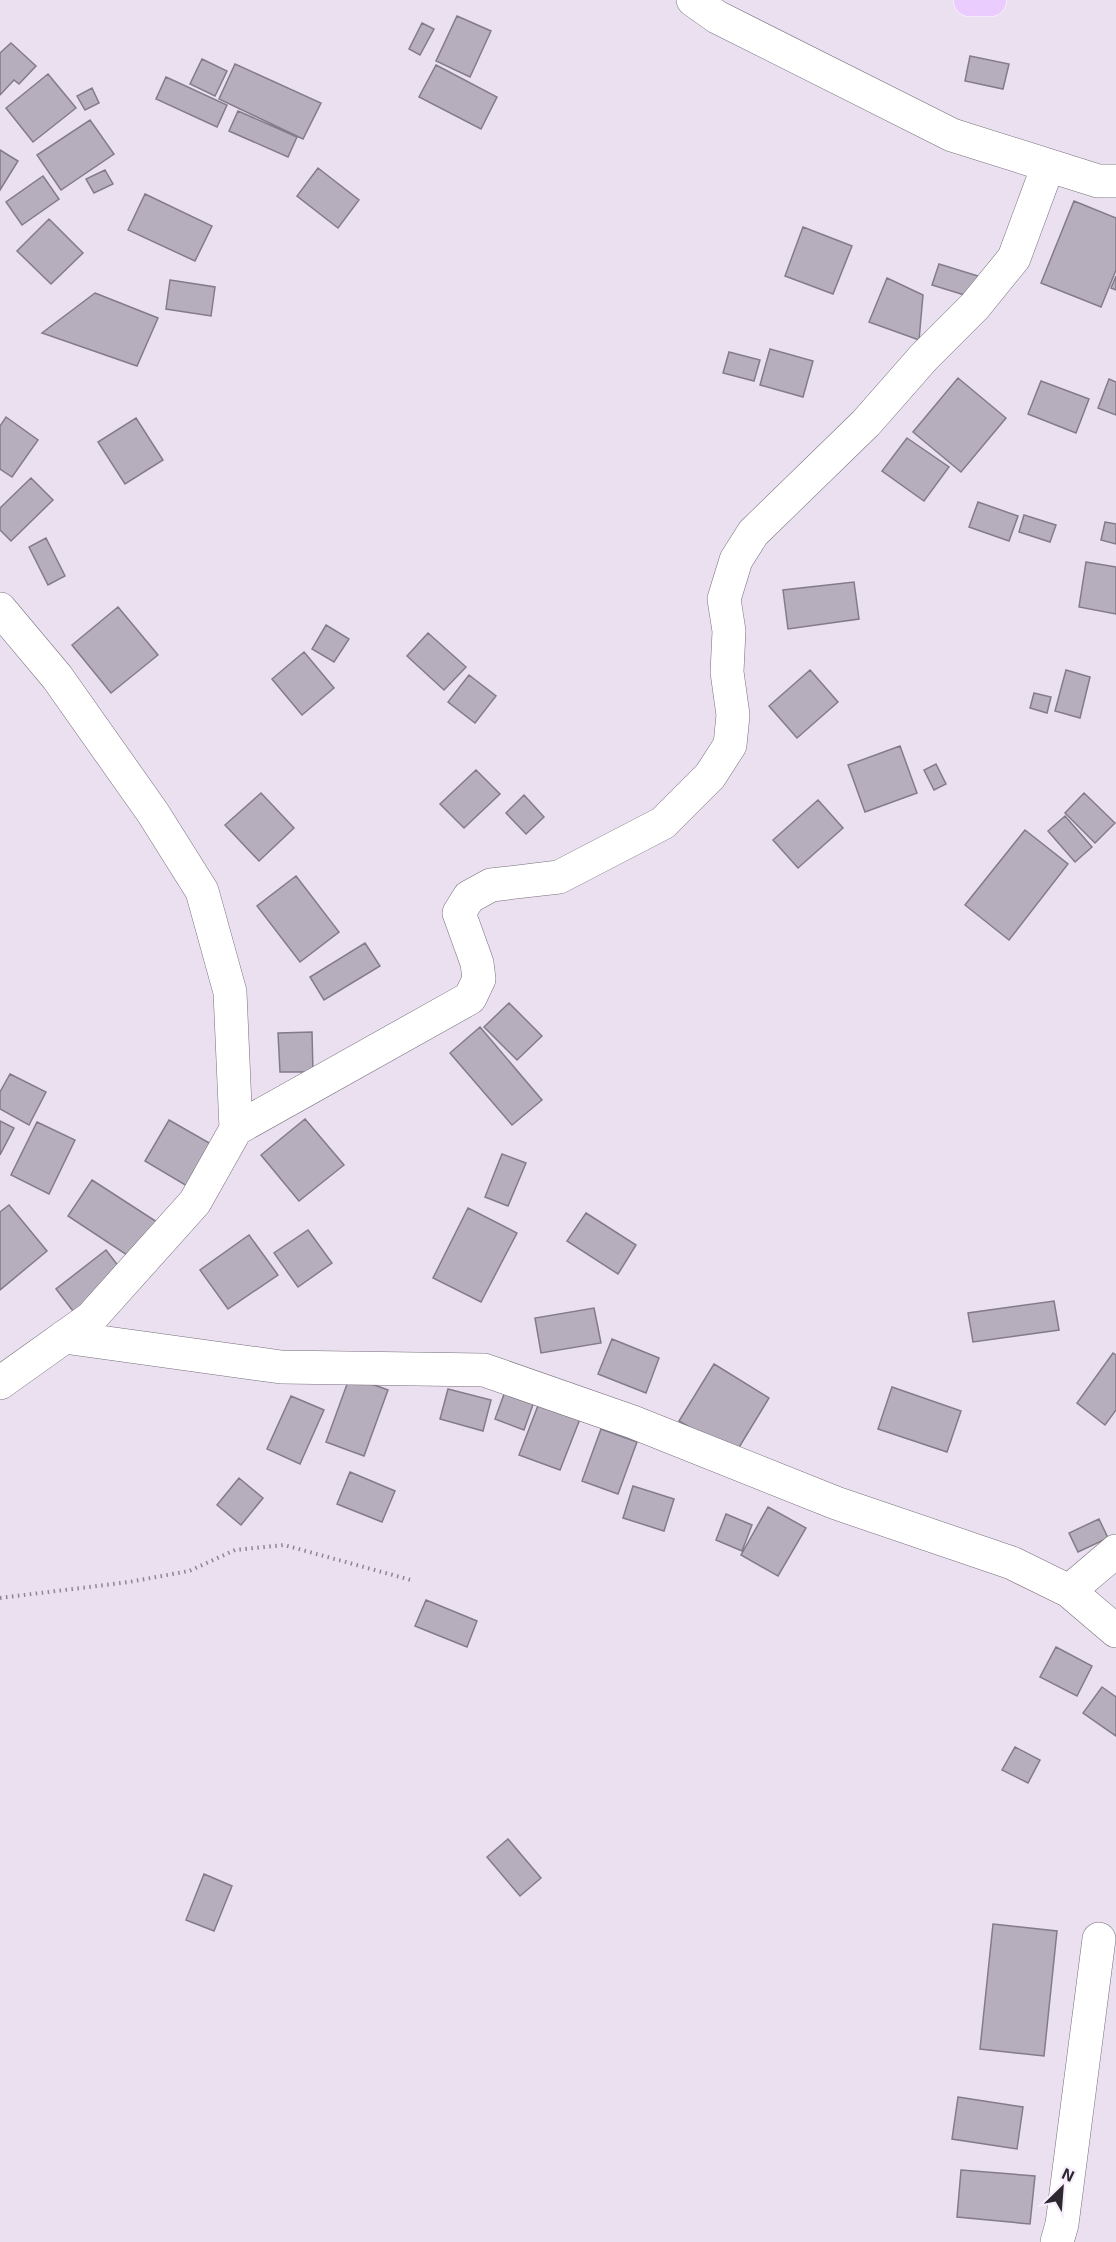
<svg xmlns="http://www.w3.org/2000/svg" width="1116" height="2242" font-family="'Exo 2',sans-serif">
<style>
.building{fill:#b7aebd;stroke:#847b89;stroke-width:1.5}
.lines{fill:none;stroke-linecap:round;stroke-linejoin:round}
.minor-casing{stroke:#776f7c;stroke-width:34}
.primary-casing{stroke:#fff;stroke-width:34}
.path{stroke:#8d8691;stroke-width:4;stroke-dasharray:1.5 4.5;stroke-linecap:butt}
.minor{stroke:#fff;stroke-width:33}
.primary{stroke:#ebccfe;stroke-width:33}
</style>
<rect width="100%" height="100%" fill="#eae0f0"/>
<path class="building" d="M457,16L491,31L470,77L436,61Z
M422,23L434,29L420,55L409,49Z
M11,43L36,66L19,84L14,80L0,95V53Z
M970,56L1009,64L1003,89L965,81Z
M202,59L227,71L215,96L190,84Z
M235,64L321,103L303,139L219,99Z
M436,65L497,97L481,129L419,97Z
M48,74L76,108L33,142L6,108Z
M166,77L227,105L217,127L156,99Z
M92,88L99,103L85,110L77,96Z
M238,111L297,137L288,157L229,131Z
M90,120L114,154L61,190L37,155Z
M0,150L18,161L0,190Z
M318,168L359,200L338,228L297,196Z
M105,170L113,184L94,193L86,179Z
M43,176L59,199L22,225L6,202Z
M145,194L212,226L195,261L128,230Z
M1074,201L1116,218V270L1101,307L1041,283Z
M49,219L83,253L51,284L17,251Z
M803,227L852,246L833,294L785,276Z
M939,264L978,276L971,297L932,285Z
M1116,276V290L1111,288Z
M887,278L923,295L919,340L869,322Z
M170,280L215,287L211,316L166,309Z
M95,293L158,318L137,366L42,333Z
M770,349L813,361L803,397L760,385Z
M729,352L760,360L754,381L723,373Z
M958,378L1006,418L961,472L913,432Z
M1109,379L1116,382V415L1098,408Z
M1041,381L1089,399L1076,433L1028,414Z
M6,417L38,440L12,477L0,469V426Z
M136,418L163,460L125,484L98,442Z
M907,438L949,467L924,501L882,471Z
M31,478L53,500L11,541L0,530V508Z
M978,502L1018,516L1009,541L969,527Z
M1024,515L1056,525L1050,542L1019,532Z
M1105,522L1116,524V544L1101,540Z
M46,538L65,576L48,585L29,547Z
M1086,562L1116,567V614L1079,607Z
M854,582L859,619L788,629L783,590Z
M118,607L158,655L111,693L72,645Z
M326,625L349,639L334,662L312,649Z
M428,633L466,667L444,690L407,656Z
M304,652L334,688L302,715L272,679Z
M810,670L838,702L797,738L769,706Z
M1066,670L1090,677L1080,718L1055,711Z
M469,675L496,696L475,723L448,702Z
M1034,693L1051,697L1047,713L1030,708Z
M900,746L917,793L865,812L848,765Z
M936,764L946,784L934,790L924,770Z
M476,770L500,794L464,828L440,804Z
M261,793L294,828L259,861L225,825Z
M1084,793L1115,823L1095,843L1065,813Z
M524,795L544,817L526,834L506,813Z
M818,800L843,828L798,868L773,840Z
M1065,816L1092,847L1075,862L1048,831Z
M1025,830L1068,864L1009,940L965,905Z
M296,876L339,932L300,962L257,906Z
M365,943L380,966L324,1000L310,977Z
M509,1003L542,1036L517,1060L484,1027Z
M480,1027L542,1100L512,1125L450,1053Z
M312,1032L313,1072H280L278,1033Z
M10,1074L46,1092L29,1125L0,1109V1092Z
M305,1119L344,1165L299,1201L261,1155Z
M169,1120L211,1144L187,1186L145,1161Z
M0,1121L14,1128L0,1155Z
M37,1122L75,1140L49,1194L11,1175Z
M502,1154L526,1163L508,1206L485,1197Z
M92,1180L157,1222L133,1259L68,1216Z
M9,1205L47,1251L0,1290V1212Z
M468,1208L517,1233L481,1302L433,1278Z
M586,1213L636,1245L618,1274L567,1241Z
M308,1230L332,1263L298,1287L274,1253Z
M249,1235L278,1275L228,1309L200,1270Z
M106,1250L126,1276L76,1315L56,1289Z
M1054,1301L1059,1330L973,1342L968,1313Z
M594,1308L601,1343L541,1353L535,1318Z
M612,1339L659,1358L646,1393L598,1374Z
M1113,1353L1116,1355V1410L1105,1425L1077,1403Z
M714,1364L769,1398L735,1454L679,1421Z
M350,1376L388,1390L364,1456L326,1442Z
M507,1386L536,1396L524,1430L495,1419Z
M892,1387L961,1411L947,1452L878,1429Z
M448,1389L491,1400L483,1431L440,1419Z
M291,1396L324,1410L300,1464L267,1449Z
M539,1403L580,1419L560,1470L519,1455Z
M601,1429L637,1442L618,1494L582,1481Z
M350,1472L395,1491L382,1522L337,1504Z
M239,1478L263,1498L241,1525L217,1505Z
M633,1486L674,1499L664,1531L623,1518Z
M768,1507L806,1528L778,1576L741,1555Z
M726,1514L752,1525L742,1551L716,1540Z
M1099,1519L1108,1538L1078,1552L1069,1533Z
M426,1600L477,1621L467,1647L415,1626Z
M1056,1647L1092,1666L1077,1696L1040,1677Z
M1102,1687L1116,1697V1736L1083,1713Z
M1015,1747L1040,1760L1028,1783L1002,1770Z
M508,1839L541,1878L520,1896L487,1857Z
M204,1874L232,1886L214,1931L186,1920Z
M993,1924L1057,1931L1044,2056L980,2049Z
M958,2097L1023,2107L1017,2149L952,2139Z
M961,2170L1035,2176L1030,2224L957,2217Z"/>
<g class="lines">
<g class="minor-casing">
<path id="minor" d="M693,0L717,17L952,135L1098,181H1116
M0,609L57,677L153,813L202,891L230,992L236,1129L195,1202L91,1318L0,1383
M236,1129L470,998L479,979L477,963L459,913L469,897L491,885L559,877L663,823L710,776L730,745L733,715L727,672L729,631L724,599L736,560L753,533L866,423L924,357L975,306L1014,258L1048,166
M64,1337L281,1367L484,1370L633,1422L836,1503L1012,1563L1069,1591L1116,1551
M1069,1591L1116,1631
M1057,2242L1062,2224L1099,1939"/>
</g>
<g class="primary-casing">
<path id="primary" d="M970,0H990"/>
</g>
<path class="path" d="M0,1598L129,1582L189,1571L235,1550L284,1545L411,1580"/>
<use href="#minor" class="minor"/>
<use href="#primary" class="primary"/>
</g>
<g transform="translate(1062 2188) rotate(25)" stroke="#f7edfd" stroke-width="4.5" paint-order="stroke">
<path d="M0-4.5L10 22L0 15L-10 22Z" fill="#2c282e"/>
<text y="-9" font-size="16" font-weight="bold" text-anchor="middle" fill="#2c282e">N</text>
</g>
</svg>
